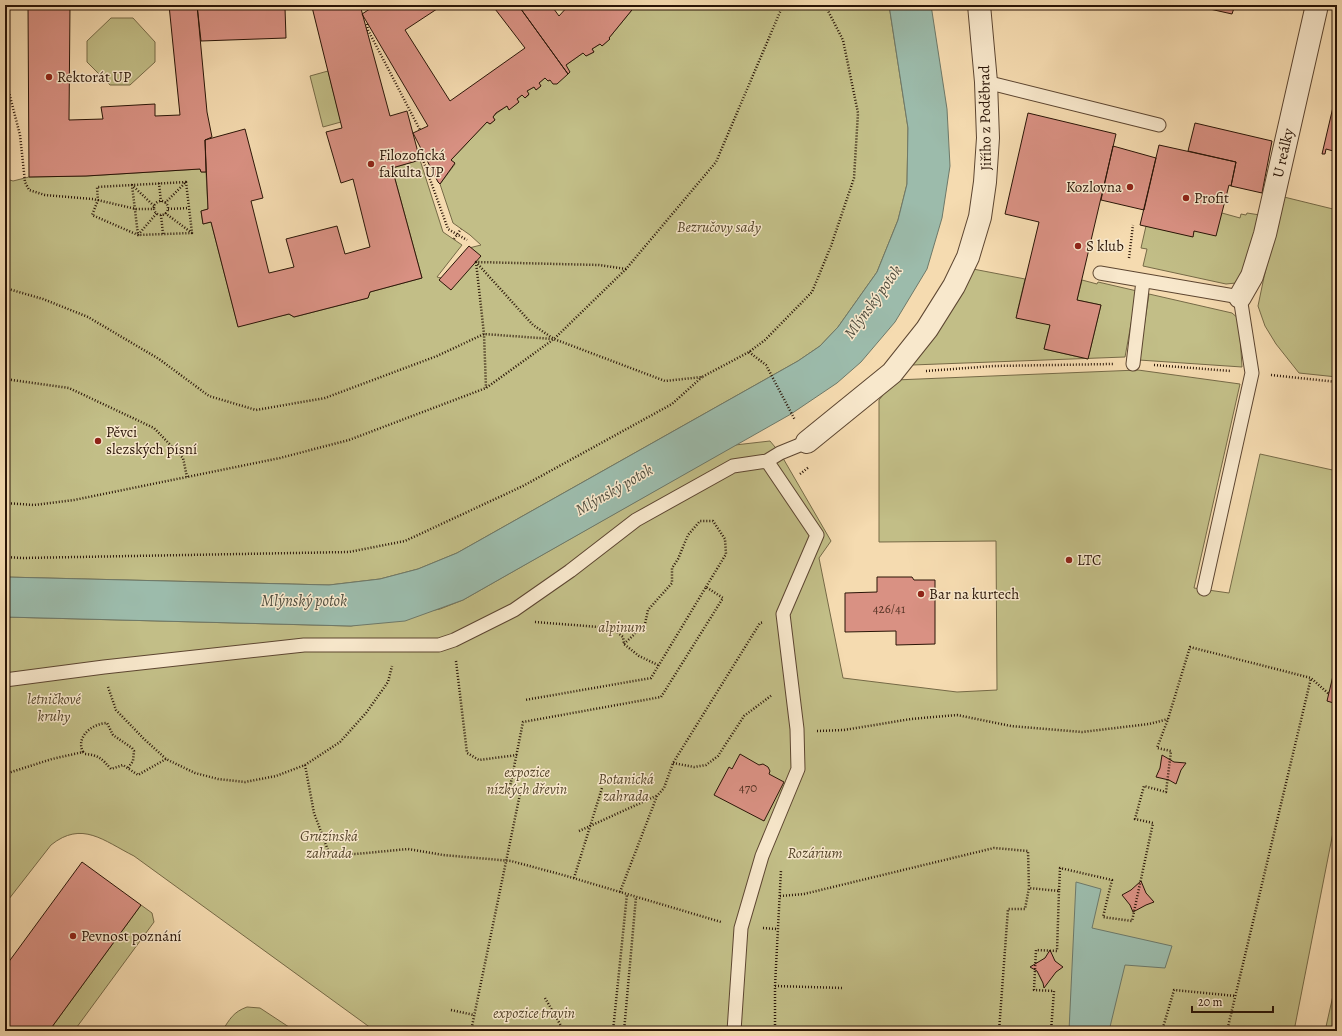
<svg xmlns="http://www.w3.org/2000/svg" width="1342" height="1036" font-family="Alegreya,serif">
<style>
.green{fill:#c2be87;stroke:#766a47}
.water{fill:#9cbbab;stroke:#6e7969}
.building{fill:#d99183;stroke:#2a1507}
.lines{fill:none;stroke-linecap:round;stroke-linejoin:round}
.service-casing{stroke:#5d4631;stroke-width:15}
.minor-casing{stroke:#5d4631;stroke-width:24}
.path{stroke:#2a1507;stroke-width:2.5;stroke-dasharray:1 2;stroke-linecap:butt}
.service{stroke:#f8e8cc;stroke-width:13}
.minor{stroke:#f8e8cc;stroke-width:22}
.poi-dot{fill:#8f2418;stroke:#f8e8cc;stroke-width:1.5}
.labels{text-anchor:middle;dominant-baseline:central;stroke-width:3;stroke-linejoin:round;paint-order:stroke}
.number-label{font-size:13px;fill:#563426}
.poi-label{font-size:15px;fill:#2a1507;stroke:#f8e8cc;text-anchor:start}
.street-label{font-size:15px;fill:#2a1507;stroke:#f8e8cc}
.park-label{font-size:15px;font-style:italic;fill:#58482d;stroke:#f8e8cc}
.water-label{font-size:16px;font-style:italic;fill:#524f40;stroke:#f8e8cc}
</style>
<rect width="100%" height="100%" fill="#f5dbb0"/>
<filter id="stains"><feTurbulence type="fractalNoise" baseFrequency=".005" numOctaves="4"/><feColorMatrix values="0 0 0 0 .2 0 0 0 0 .09 0 0 0 0 .02 0 0 0 .5 -.17"/></filter>
<radialGradient id="worn" r=".72"><stop offset=".6" stop-color="#630" stop-opacity="0"/><stop offset="1" stop-color="#630" stop-opacity=".3"/></radialGradient>
<path class="green" d="M636,5H889L908,128L907,184L898,220L877,272L838,327L820,346L798,361L457,553L418,569L380,579L329,585L5,577V162L9,165V175L7,179L13,181L29,177L86,176L200,169L201,172H206L208,209L201,211L203,224L211,222L238,326L289,314L294,317L368,298L370,292L422,278L392,168L420,160L443,232L462,245L437,277L445,279L469,248L481,245L470,235L453,223L440,184L455,164L451,160L487,122L490,124L495,120L493,117L497,113L507,106L509,109L518,103L517,99L522,95L525,98L529,95L527,91L534,87L536,90L541,86L539,83L545,78L548,81L550,80L566,65L583,53L586,56L594,52L592,49L600,44L602,46L610,39L609,38Z
M111,18H133L155,42V62L130,85H110L87,62V41Z
M328,71L341,122L323,127L310,76Z
M1284,197L1337,210V377L1299,373L1276,344L1265,326L1258,306L1264,277Z
M1222,213L1240,218L1241,214L1246,215L1247,213L1260,215L1247,268L1236,283L1226,284L1143,266L1147,249L1141,248L1146,226L1192,236L1194,231Z
M973,269L1025,279L1017,313L1050,325L1044,349L1088,359L1101,305L1077,300L1082,280L1097,284L1098,282L1137,291L1125,357L912,365Z
M1149,294L1232,313L1239,319L1242,367L1139,360Z
M1138,370L1240,384L1194,588L1229,593L1260,454L1337,471V812L1294,1031H375L134,856C104,841 82,820 51,845L5,904V617L351,626L440,609L463,600L735,445L770,441L780,453L831,541L819,558L843,678L957,692L997,690L996,541L879,542V400L895,380Z
M141,905L152,913L154,922L74,1031H49Z
M1337,978V1006L1331,1031H1325Z
M247,1007L260,1008L295,1031H222C230,1019 233,1012 247,1007Z"/>
<path class="water" d="M889,5H931L947,109L950,166L942,218L927,269L895,322L861,362L837,383L791,414L463,600L405,621L351,626L5,617V577L329,585L380,579L418,569L457,553L798,361L820,346L838,327L877,272L898,220L907,184L908,128Z
M1076,882L1101,889L1092,928L1172,946L1165,968L1125,965L1109,1031H1069Z"/>
<path class="building" d="M28,5H70L69,120L103,119L101,107L155,104V116L180,115L169,5H197L207,112L212,137L205,140L206,172H201L200,169L86,176L29,177Z
M197,5H360L390,116L407,111L420,160L392,168L422,278L370,292L368,298L294,317L289,314L238,327L211,222L203,224L201,211L208,209L205,140L245,129L263,198L251,201L269,273L294,267L286,239L337,226L345,254L370,247L353,179L341,183L326,132L342,128L312,7L285,8L286,38L201,41Z
M376,5H443L405,30L450,101L525,48L492,5H518L568,74L557,84H553L550,80L548,81L545,78L539,83L541,86L536,90L534,87L527,91L529,94L525,98L522,95L517,99L519,102L509,110L507,106L496,113L493,117L495,120L490,124L487,122L451,160L455,163L440,184L438,182L413,133L428,126L362,14Z
M518,5H551L559,16L569,5H636L609,38L610,39L602,46L600,44L592,49L594,52L586,56L583,53L566,65L570,72L568,74Z
M1192,5H1235L1232,14Z
M1337,90V152L1326,149L1325,154H1322Z
M1028,113L1116,134L1077,300L1101,305L1088,359L1044,349L1050,325L1016,318L1039,222L1005,214Z
M1195,123L1272,141L1262,193L1231,186L1236,162L1188,151Z
M1159,145L1236,162L1231,186L1229,185L1216,236L1194,231L1193,237L1140,225Z
M1113,146L1156,158L1144,210L1101,200Z
M469,246L481,256L451,290L439,280Z
M877,577H912L914,580H935V644L896,645V631L845,632V593L877,592Z
M1336,663L1337,664V704L1327,701Z
M740,754L759,765L763,764L768,767L770,771L769,774L784,782L764,821L714,795L729,767L732,769Z
M1162,755L1174,762L1186,763L1181,770L1176,784L1169,780L1156,777L1160,768Z
M82,862L141,905L49,1031H5V967Z
M1141,881L1146,893L1154,902L1146,905L1133,912L1130,905L1122,895L1131,890Z
M1050,950L1055,961L1063,967L1056,972L1044,988L1043,983L1037,971L1030,967L1045,958Z"/>
<g class="lines">
<g class="service-casing">
<path id="service" d="M986,82L1159,125
M1100,273L1240,297L1252,373L1204,589
M1133,364L1143,281
M767,461L780,453L807,442
M5,680L104,667L304,645H439L454,640L514,610L570,571L636,520L733,466L767,461L817,535L783,614L797,729L798,769L762,856L741,928L734,1031"/>
</g>
<g class="minor-casing">
<path id="minor" d="M1240,297L1252,276L1265,234L1317,5
M807,442L892,373L927,329L954,286L968,257L980,217L985,182L988,138L986,82L979,5"/>
</g>
<path class="path" d="M368,5V10
M367,24L368,30L420,130
M5,77L20,135L25,182L29,190L45,195L93,199L136,209H154
M423,153V160L448,229L467,240
M186,182L192,233L138,235L92,215L98,200L97,187Z
M159,183L161,202
M154 208a7 7 0 1 1 14 0a7 7 0 1 1-14 0Z
M165,203L186,182
M154,206L132,185L138,235L157,213
M168,209L189,208
M165,213L192,233
M161,215L163,234
M454,239L461,229
M1129,258L1133,225
M476,262L484,334L486,388
M626,269L599,265L476,262L533,325L554,339L665,381L702,377L749,352L765,340L812,292L831,246L854,178L858,113L843,40L825,5
M5,288L43,299L88,317L159,359L209,396L256,410L325,398L437,356L484,334L553,339
M749,352L766,365L795,420
M1154,365L1231,371
M926,371L994,366L1113,364
M1271,375L1337,382
M5,379L69,388L154,428L183,458L187,477
M800,474L809,467
M5,503L34,505L74,500L280,458L349,440L486,388L554,339L626,269L716,162L783,5
M5,557L23,558L349,552L405,541L523,486L672,404L702,377
M535,622L612,628L623,637L624,644L639,656L658,665
M624,644L645,624L648,610L672,583V568L678,559L688,535L700,521H713L725,539L726,554L706,587
M456,661L467,753L479,760L517,755
M108,687L116,710L144,739L166,759L195,773L218,779L245,782L276,776L305,765L340,742L366,713L388,682L392,666
M817,731L844,730L911,719L957,715L1011,726L1082,732L1149,724L1168,719
M83,752C75,736 94,723 107,723L113,735L132,748L134,751L133,761L128,768
M673,763L694,767L706,765L718,756L744,716L772,695
M305,765L314,813L329,853L356,854L408,849L443,855L511,861L563,875L721,922
M5,774L52,759L83,752L85,754C99,755 102,759 111,769L123,765L138,775L166,759
M579,831L656,796
M574,878L602,788
M620,892L657,796L664,788L673,763L760,623L764,622
M780,896L804,894L994,848L1028,851L1029,888
M763,928L777,929
M775,986L843,988
M545,998L564,1031
M451,1010L474,1015
M471,1031L521,789L510,787L523,722L661,697L723,598L706,587L651,678L525,700
M613,1031L627,894
M624,1031L636,897
M775,1031V986L781,870
M999,1031L1008,909H1025L1029,888L1059,891L1060,868L1112,880L1103,917L1132,921L1153,823L1135,819L1144,786L1166,792L1171,751L1157,748L1168,719L1190,647L1311,678L1329,694
M1051,1031L1054,991L1034,990L1036,950L1057,951L1059,891
M1162,1031L1174,990L1236,996
M1227,1031L1311,678"/>
<use href="#service" class="service"/>
<use href="#minor" class="minor"/>
</g>
<g class="poi-dot">
<circle cx="49" cy="77" r="4"/>
<circle cx="371" cy="164" r="4"/>
<circle cx="1130" cy="187" r="4"/>
<circle cx="1186" cy="198" r="4"/>
<circle cx="1078" cy="246" r="4"/>
<circle cx="98" cy="441" r="4"/>
<circle cx="1069" cy="560" r="4"/>
<circle cx="921" cy="594" r="4"/>
<circle cx="73" cy="936" r="4"/>
</g>
<g class="labels">
<g class="number-label">
<text x="889" y="608">426/41</text>
<text x="748" y="787">470</text>
</g>
<g class="poi-label">
<text x="57" y="77">Rektorát UP</text>
<text x="379" y="155">Filozofická<tspan x="379" dy="17">fakulta UP</tspan></text>
<text x="1122" y="187" text-anchor="end">Kozlovna</text>
<text x="1194" y="198">Profit</text>
<text x="1086" y="246">S klub</text>
<text x="106" y="432">Pěvci<tspan x="106" dy="17">slezských písní</tspan></text>
<text x="1077" y="560">LTC</text>
<text x="929" y="594">Bar na kurtech</text>
<text x="81" y="936">Pevnost poznání</text>
</g>
<g class="street-label">
<text transform="translate(985 118) rotate(-91)">Jiřího z Poděbrad</text>
<text transform="translate(1283 153) rotate(-77)">U reálky</text>
</g>
<g class="park-label">
<text x="719" y="227">Bezručovy sady</text>
<text x="622" y="627">alpinum</text>
<text x="54" y="699">letničkové<tspan x="54" dy="17">kruhy</tspan></text>
<text x="527" y="772">expozice<tspan x="527" dy="17">nízkých dřevin</tspan></text>
<text x="626" y="779">Botanická<tspan x="626" dy="17">zahrada</tspan></text>
<text x="329" y="836">Gruzínská<tspan x="329" dy="17">zahrada</tspan></text>
<text x="815" y="853">Rozárium</text>
<text x="534" y="1013">expozice travin</text>
</g>
<g class="water-label">
<text transform="translate(873 302) rotate(-54)">Mlýnský potok</text>
<text transform="translate(614 490) rotate(-30)">Mlýnský potok</text>
<text x="304" y="601">Mlýnský potok</text>
</g>
</g>
<rect width="1342" height="1036" fill="none" stroke="#f5dbb0" stroke-width="20"/>
<rect x="6" y="6" width="1330" height="1024" fill="none" stroke="#2a1507" stroke-width="2"/>
<rect x="10" y="10" width="1322" height="1016" fill="none" stroke="#2a1507"/>
<path d="M1192 1006v6h81v-6" fill="none" stroke="#2a1507" stroke-width="2"/>
<text x="1198" y="1006" font-size="12" fill="#2a1507" stroke="#f8e8cc" stroke-width="3" paint-order="stroke">20 m</text>
<rect width="100%" height="100%" filter="url(#stains)"/>
<rect width="100%" height="100%" fill="url(#worn)"/>
</svg>
